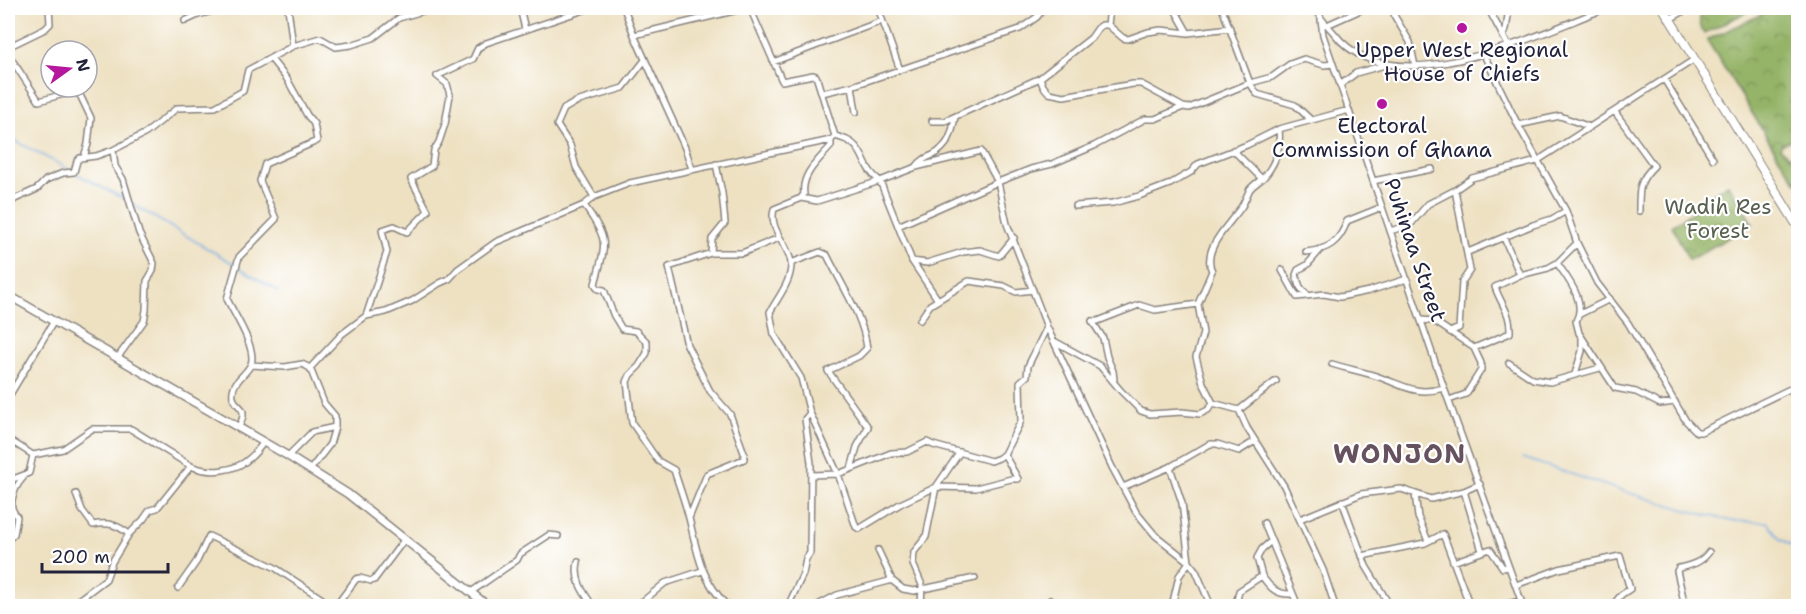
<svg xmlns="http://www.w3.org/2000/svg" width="1806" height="614" font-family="'Shantell Sans',sans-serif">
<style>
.forest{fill:url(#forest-crowns);stroke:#5c6b51;stroke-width:1.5}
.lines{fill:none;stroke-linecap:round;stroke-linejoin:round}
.stream{stroke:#72a9e1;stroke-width:1.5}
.street-casing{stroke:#88827e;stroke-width:8}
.secondary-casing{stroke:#88827e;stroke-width:10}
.primary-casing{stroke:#88827e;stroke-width:10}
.street{stroke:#fff;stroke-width:5}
.secondary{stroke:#fff;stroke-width:7}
.primary{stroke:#fff;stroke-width:8}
.poi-dot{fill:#b5179e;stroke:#fff;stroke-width:2}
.labels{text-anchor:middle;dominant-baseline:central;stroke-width:4.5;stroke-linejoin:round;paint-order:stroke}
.poi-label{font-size:21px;fill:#22223b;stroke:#fff}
.park-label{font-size:21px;fill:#586050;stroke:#fff}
.street-label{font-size:21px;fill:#22223b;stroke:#fff}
.district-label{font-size:27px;font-weight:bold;letter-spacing:1.5px;fill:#65525e;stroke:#fff}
</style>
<defs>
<pattern id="forest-crowns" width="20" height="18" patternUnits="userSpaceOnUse" patternTransform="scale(1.5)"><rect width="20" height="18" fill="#95b467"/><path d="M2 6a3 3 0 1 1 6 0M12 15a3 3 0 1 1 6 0" fill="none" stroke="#799256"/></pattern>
</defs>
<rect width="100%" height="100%" fill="#fff"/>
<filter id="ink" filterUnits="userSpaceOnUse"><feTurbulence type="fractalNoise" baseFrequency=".0167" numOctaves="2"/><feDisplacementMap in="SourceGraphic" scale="12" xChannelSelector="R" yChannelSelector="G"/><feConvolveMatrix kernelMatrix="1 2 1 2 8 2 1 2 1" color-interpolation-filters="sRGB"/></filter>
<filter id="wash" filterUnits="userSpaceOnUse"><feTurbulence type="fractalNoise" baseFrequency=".008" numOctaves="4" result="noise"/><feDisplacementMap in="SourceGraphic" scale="24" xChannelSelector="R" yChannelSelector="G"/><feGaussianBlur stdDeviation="1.35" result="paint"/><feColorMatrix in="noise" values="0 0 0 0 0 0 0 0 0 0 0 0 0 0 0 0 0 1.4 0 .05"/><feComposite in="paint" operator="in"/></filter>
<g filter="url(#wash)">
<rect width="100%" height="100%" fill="#eee1c2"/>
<path class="forest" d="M1705,8H1754L1704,34C1699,23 1697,18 1705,8Z
M1775,8H1798V147L1791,141L1782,144L1780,148L1798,162V184L1784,165L1707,40Z
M1728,184L1753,224L1689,260L1672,226L1708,200L1710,195Z"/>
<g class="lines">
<path class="stream" d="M8,137L70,170
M77,174L128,201
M132,204L234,264
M238,267L278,291
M1523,458L1616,489L1690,511L1731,521L1767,522L1780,539L1798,549"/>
</g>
</g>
<g filter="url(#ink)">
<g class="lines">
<g class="street-casing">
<path id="street" d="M288,8L293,46
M520,8L525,29
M624,8L634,35L746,8
M878,8L900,70
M935,8H938
M1174,8L1188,33
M1222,8L1250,83L1257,94L1295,105L1311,120
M1317,8C1321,22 1325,22 1334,33C1391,109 1539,33 1607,8
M1392,8L1395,17L1410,42L1415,66
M1488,8L1509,47
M1670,19L1689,8
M1321,20L1323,35L1444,388L1523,606
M185,21L198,15L225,8
M1108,25L1123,38L1128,39L1148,32L1161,30L1188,33L1230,28
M1108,25L1110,8
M1327,25L1365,8
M634,35L685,148L692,169
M1503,37L1506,30L1509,8
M8,47L45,29L50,24L49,8
M8,54L39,101L71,92L80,95L91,118L88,144L84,157
M1484,55L1518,125L1566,211L1577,243L1597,283L1628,323L1686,421L1697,432H1701L1798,385
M773,62L882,21
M1040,78L1043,86L1049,93L1064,96L1133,84H1141L1183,107
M1664,79L1713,159
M1340,85L1356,73L1385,65
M822,93L852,86
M856,112L852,86L1020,29L1037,17L1044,8
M1615,112L1654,166C1638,181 1639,191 1639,211
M932,121H945L1040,78L1091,38L1098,28L1102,25H1108
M1518,125L1560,116L1590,127
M835,136C869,144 857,164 880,181L912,261L938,300
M113,150L115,166L123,179L139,233L154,263L153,271L147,281L146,310L144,321L118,357
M1233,150L1262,179
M917,166C921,160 926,158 933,155C949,146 952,134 955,117
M1373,181L1432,169
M594,197L576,167L570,145L557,125L564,109L576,102L623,88L645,60
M801,198L817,201L880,181L916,167L981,151L998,182L1007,224L1047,327L1112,467L1136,512L1155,535L1189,562L1196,571L1211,606
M8,205L15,199L37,189L46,180L63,173L74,172L77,161L80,158L96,156L113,150L146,133L177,108L215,107L243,91L248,70L293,46L320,38L336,47L351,45L373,38L399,18L433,8
M584,205C610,242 606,242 595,284L598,289L604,290L614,316L622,329L636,331L647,342V353L639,366L630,375L627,382L632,423L658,461L674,470C679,486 685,502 689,518C698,555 700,577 727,606
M1075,206L1113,203L1139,196L1170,184L1191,172L1198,164L1247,145L1279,129L1349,110
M898,226L998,182L1031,169L1052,164L1094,146L1145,119H1155L1183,107L1189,108L1250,83L1272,77L1290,64L1304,59L1324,65L1333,64
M1390,231L1410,225L1428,204L1455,190L1472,178L1537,161L1695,59
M1504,238L1520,275
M1306,252C1328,250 1340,242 1347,221L1382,207
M1468,252L1533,225L1552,219L1566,211
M711,253L712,239L725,223L722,193L716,164
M912,261L927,263L963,252L980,250L999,256L1014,238
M791,263L820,252L827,255C841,284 863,316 867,348L859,356L828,371L868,427L857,447L851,469L838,474L811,475
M1557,263C1568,279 1587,302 1576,321L1579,333L1615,388L1636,392L1660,404L1675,402
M1282,270L1297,297L1324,294L1340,297L1369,291L1407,279
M1307,295L1300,287L1296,275L1298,270L1307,265L1321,249
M1580,314L1610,299
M366,316L387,252L382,230L394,226L407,232L428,211L411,179L432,166L434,150L439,142L445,124L450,95L447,84L437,76L473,59L478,48L486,43L590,8
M920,320L930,305L969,281L1004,286L1016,292L1033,290
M1421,320L1434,321L1474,348L1481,363V370L1466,394L1449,400
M1092,321H1098L1139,305L1155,310L1198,304
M1092,321L1103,338L1107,357L1113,371L1114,380
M1450,332L1459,328L1462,282L1470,270L1455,190
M1054,341L1100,366L1121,391L1141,411L1150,414L1182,412L1200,414L1208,410L1213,403
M1474,348L1510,333C1511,312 1501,305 1495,287L1520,275L1548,268L1557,263L1577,243
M1509,363L1533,379L1550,382L1600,368
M1332,364C1348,369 1364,372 1379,377C1405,386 1416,396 1444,388
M251,365L285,367L302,364L310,368
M1575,374L1582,351V339
M1276,381L1239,410L1213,403L1203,383L1196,357L1203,333L1198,304L1212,271C1201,249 1230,224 1242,206C1245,201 1247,195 1250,189C1254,184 1260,181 1264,177C1276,163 1281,147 1279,129
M8,398L54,321
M1239,410L1247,428L1284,486L1323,570L1335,606
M810,413L838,474L856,527L859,529L900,504L936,487L976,488L1011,479H1018L1004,454
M238,428C253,402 230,410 233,391C234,380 247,374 251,364C257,348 234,314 227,299L239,257L276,219L260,181L265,164L317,141L314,124L307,115L287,79L271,59
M8,439L33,455
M288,456L312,432L335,427V416L324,403L310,368L342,334L366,316L386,312L412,301L440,283L449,279L458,269L496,242L584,205L594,197L630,183L831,140L835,136L816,76L813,75L782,81L750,8
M1170,467L1182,503L1189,562L1179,576L1172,606
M851,469L891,453L907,452L927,442L933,445L991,461L999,458L1004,454L1021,421L1020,382L1027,376L1028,366L1047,327
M310,470L330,444L335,427
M8,481L29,473L33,455L63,449L92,429H131L191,466
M1480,484L1464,491L1482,551
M1123,487L1170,467L1210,444H1217L1239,451L1255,441
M76,494L82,510L93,525C108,522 116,524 129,534
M1415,494L1418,517L1428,541
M1342,501L1366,566L1390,606
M689,518L707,474L744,459V453L730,414L710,391L687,345L669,267L711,253H742L779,238
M1300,519L1361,494L1401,489L1431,499L1464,491
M1264,523L1298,606
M8,540L14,534L17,517C15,514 13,511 12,508C10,498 17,484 23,478
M1362,556L1425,543L1443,534L1470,606
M578,562C574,580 583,592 593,606
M1453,562L1490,549L1503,568L1508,567
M1262,576L1257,558L1262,549L1271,541
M890,579L903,589L914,591L975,578
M1516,585L1559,569L1620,556L1630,589L1621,595L1614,604
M178,588L197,561L209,536L274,567L333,606
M471,592L517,560L520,554L549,535L558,536
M75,606L77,601L106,579L112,562L129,534L143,520L150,510L157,508L162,502L191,466C209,474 236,472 251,457C256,453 260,447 264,442
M336,606L356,579L360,578L371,581L374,580L404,540
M637,606L665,583L702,571
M788,606L803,574L806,559L810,553L811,463L805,419L810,413L801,378L774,334L770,312C778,297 792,281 791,263C790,246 768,230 774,209L801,198L804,194C801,174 819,160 831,146V140
M816,606L837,595L889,581L891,578L878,550
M921,606L922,585L913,564L914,552L926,537L936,487L960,452
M1043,606L1050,600
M1233,606L1236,605L1239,591L1262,576C1270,588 1277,595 1292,594
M1497,606L1521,601
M1605,606L1614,604L1617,606
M1685,606L1677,571L1679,568C1691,565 1701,563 1709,552"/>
</g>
<g class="secondary-casing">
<path id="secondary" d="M8,295L288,456L348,494L488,606"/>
</g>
<g class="primary-casing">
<path id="primary" d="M1663,8L1798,227"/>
</g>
<use href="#street" class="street"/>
<use href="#secondary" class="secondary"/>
<use href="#primary" class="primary"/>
</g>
</g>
<g class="poi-dot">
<circle cx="1462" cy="28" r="6"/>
<circle cx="1382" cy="104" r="6"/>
</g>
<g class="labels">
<g class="poi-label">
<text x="1462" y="50">Upper West Regional<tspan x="1462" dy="24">House of Chiefs</tspan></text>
<text x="1382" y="126">Electoral<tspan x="1382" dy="24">Commission of Ghana</tspan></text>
</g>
<g class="park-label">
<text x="1718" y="207">Wadih Res<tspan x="1718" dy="24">Forest</tspan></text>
</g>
<g class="street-label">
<text transform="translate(1415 250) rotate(71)">Puhinaa Street</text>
</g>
<g class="district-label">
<text x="1400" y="453">WONJON</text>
</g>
</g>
<rect width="1806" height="614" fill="none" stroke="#fff" stroke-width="30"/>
<g transform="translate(69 69) rotate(75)"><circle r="28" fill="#ffffff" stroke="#a7a7b1" stroke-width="1.5"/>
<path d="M0-4.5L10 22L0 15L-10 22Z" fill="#b5179e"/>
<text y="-9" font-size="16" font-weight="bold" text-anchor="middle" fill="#22223b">N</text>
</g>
<path d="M42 563v9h126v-9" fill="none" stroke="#22223b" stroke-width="3"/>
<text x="51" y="563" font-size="18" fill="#22223b" stroke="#ffffff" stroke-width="4.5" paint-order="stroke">200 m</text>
</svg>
